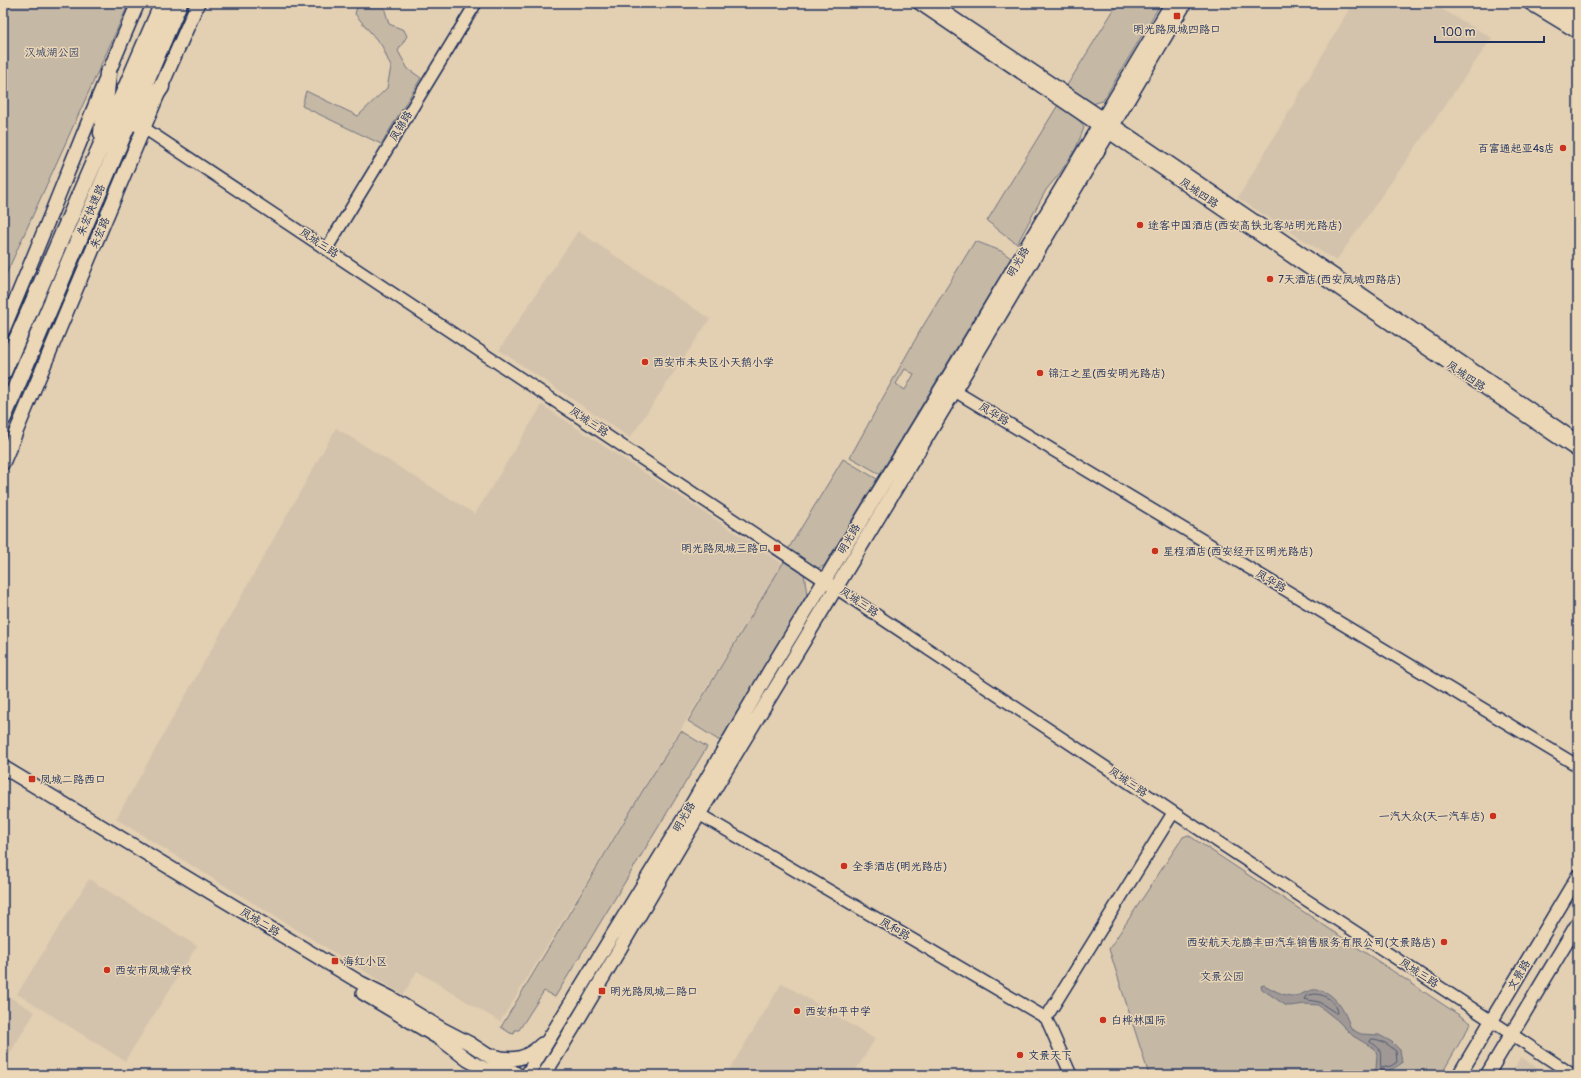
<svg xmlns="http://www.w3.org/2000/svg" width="1581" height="1078" font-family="Pangolin,'LXGW WenKai TC',sans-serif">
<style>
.built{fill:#d4c3ac}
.green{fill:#c5b8a5;stroke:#707482;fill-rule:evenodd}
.water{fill:#9f9895;stroke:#6a6e7f}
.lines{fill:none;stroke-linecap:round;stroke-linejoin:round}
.shore{stroke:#505974;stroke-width:1}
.minor-casing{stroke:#1b2f5e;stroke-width:14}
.major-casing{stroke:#1b2f5e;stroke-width:16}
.highway-casing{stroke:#1b2f5e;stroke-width:19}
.minor{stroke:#ebd6b5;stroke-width:11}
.major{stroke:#ebd6b5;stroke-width:13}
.highway{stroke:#ebd6b5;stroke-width:16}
.poi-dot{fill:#c8321e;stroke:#ebd6b5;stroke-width:1.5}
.labels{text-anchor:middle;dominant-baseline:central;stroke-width:3;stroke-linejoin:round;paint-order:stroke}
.poi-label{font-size:11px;fill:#1b2f5e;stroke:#ebd6b5;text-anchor:start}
.park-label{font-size:11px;fill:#344469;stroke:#ebd6b5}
.street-label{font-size:11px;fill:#1b2f5e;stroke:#ebd6b5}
</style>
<rect width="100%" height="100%" fill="#e3cfb2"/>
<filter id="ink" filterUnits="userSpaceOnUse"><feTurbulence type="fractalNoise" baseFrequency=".025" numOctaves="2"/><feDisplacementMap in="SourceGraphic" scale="8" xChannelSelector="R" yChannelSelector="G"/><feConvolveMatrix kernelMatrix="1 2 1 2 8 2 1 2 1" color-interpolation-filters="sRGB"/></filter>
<g filter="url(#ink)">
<path class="built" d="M1353,3H1431L1492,38L1336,261L1238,198Z
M578,231L710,319L630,438L499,350Z
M542,405L783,564L500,1022L417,971L403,995L116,819L336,428L475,514Z
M89,879L197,946L125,1061L17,994Z
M782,983L875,1039L853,1075H726Z
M3,993L35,1012L7,1058L3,1056Z
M1521,1057L1548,1075H1510Z"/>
<path class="green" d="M3,3H129L3,281Z
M358,3H385L384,7L389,24L404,30L407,36L398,51L408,69L421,78L381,144L302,106L306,91L358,116L387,88L391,67L382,46L355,14Z
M1118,3H1161L1103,101L1092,104L1066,87Z
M1058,105C1067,111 1080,117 1084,128L1076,148L1060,173L1046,190L1017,244L987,221Z
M975,241L1001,251L1011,258L880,474L850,457L920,331ZM905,369L914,374L905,390L896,384Z
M843,459L877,479L824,566L818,568L787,551Z
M785,560L804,573L807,595L720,741L688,721Z
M681,731L707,747L555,997L544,991L519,1030H515L514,1034L510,1033L501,1027L645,787Z
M1188,835L1471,1023L1441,1075H1149L1109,949L1183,837Z"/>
<path class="water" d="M1264,985C1272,989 1283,996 1293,996C1300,996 1306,991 1313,990C1334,988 1346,1013 1351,1029L1361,1034L1379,1035L1392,1042L1400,1050L1402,1063C1392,1070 1381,1075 1369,1075L1376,1069L1377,1054L1375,1049L1353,1036L1337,1020L1318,1005L1305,1004L1290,1006L1285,1005L1262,989L1261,986Z"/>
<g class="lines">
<path class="shore" d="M1315,994C1325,994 1337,1002 1338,1013H1336L1319,1002L1304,999L1306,996Z
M1372,1039C1381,1039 1389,1045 1396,1051L1397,1062L1391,1066L1381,1068C1379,1054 1385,1050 1370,1042Z"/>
<g class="minor-casing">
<path id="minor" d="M918,3L1578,452
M932,3L1144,145L1578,441
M144,128C488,353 828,583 1170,810C1304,900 1439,985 1573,1075
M327,248L476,3
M948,387L1578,766
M692,810L1046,1018L1071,1075
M1046,1018L1173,813"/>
</g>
<g class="major-casing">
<path id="major" d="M1530,3L1578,32
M1551,3L1578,19
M3,330C49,222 91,111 138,3
M3,463L161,87L198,3
M3,767L361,983L391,998L442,1029L469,1043L518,1075
M363,993L442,1040L468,1060L496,1075
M493,1056C514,1062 526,1059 542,1044
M527,1075L684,818L770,670L960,358L1172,3
M544,1075C599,988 648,898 701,811C864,542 1026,274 1185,3
M1459,1075L1578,876
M1487,1075L1578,923"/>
</g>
<g class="highway-casing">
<path id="highway" d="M136,123L161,87
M102,133L108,73
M3,372L163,3
M3,418L179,3"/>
</g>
<use href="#minor" class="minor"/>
<use href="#major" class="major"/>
<use href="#highway" class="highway"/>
</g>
</g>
<g class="poi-dot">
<rect x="1173" y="12" width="8" height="8" rx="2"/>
<circle cx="1563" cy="148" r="4"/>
<circle cx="1140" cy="225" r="4"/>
<circle cx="1270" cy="279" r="4"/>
<circle cx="645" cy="362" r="4"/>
<circle cx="1040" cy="373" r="4"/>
<rect x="773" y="544" width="8" height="8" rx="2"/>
<circle cx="1155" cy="551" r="4"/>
<rect x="28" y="775" width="8" height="8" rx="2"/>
<circle cx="1493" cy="816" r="4"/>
<circle cx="844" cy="866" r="4"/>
<circle cx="1444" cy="942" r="4"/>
<rect x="331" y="957" width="8" height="8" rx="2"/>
<circle cx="107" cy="970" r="4"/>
<rect x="598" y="987" width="8" height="8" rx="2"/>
<circle cx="797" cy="1011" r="4"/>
<circle cx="1103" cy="1020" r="4"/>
<circle cx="1020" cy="1055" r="4"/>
</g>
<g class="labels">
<g class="poi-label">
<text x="1177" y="29" text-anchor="middle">明光路凤城四路口</text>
<text x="1555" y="148" text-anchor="end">百富通起亚4s店</text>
<text x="1148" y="225">途客中国酒店(西安高铁北客站明光路店)</text>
<text x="1278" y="279">7天酒店(西安凤城四路店)</text>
<text x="653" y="362">西安市未央区小天鹅小学</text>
<text x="1048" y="373">锦江之星(西安明光路店)</text>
<text x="769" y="548" text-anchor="end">明光路凤城三路口</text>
<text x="1163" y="551">星程酒店(西安经开区明光路店)</text>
<text x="40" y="779">凤城二路西口</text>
<text x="1485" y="816" text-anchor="end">一汽大众(天一汽车店)</text>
<text x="852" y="866">全季酒店(明光路店)</text>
<text x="1436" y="942" text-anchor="end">西安航天龙腾丰田汽车销售服务有限公司(文景路店)</text>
<text x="343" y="961">海红小区</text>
<text x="115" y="970">西安市凤城学校</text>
<text x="610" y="991">明光路凤城二路口</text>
<text x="805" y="1011">西安和平中学</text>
<text x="1111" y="1020">白桦林国际</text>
<text x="1028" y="1055">文景天下</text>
</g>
<g class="park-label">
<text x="52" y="52">汉城湖公园</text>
<text x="1222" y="976">文景公园</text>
</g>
<g class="street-label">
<text transform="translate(401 126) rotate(-59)">凤锦路</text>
<text transform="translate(1199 193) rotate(34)">凤城四路</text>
<text transform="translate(91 210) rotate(-67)">朱宏快速路</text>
<text transform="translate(100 233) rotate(-67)">朱宏路</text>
<text transform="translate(319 243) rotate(33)">凤城三路</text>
<text transform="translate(1018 262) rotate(-59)">明光路</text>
<text transform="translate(1466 376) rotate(34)">凤城四路</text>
<text transform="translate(994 414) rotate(31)">凤华路</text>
<text transform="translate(589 422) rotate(34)">凤城三路</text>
<text transform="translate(849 539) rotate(-59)">明光路</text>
<text transform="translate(1271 581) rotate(31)">凤华路</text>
<text transform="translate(859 602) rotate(34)">凤城三路</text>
<text transform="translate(1128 782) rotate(34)">凤城三路</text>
<text transform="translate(684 817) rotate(-59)">明光路</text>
<text transform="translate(260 922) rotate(31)">凤城二路</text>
<text transform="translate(895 929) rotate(30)">凤和路</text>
<text transform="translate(1419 973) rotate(33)">凤城三路</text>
<text transform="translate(1519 975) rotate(-59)">文景路</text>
</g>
</g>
<rect width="1581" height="1078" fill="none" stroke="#ebd6b5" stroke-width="16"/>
<rect x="8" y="8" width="1565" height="1062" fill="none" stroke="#1b2f5e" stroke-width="1.5" filter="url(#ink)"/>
<path d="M1435 36v6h109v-6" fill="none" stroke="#1b2f5e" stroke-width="2"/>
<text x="1441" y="36" font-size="12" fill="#1b2f5e" stroke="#ebd6b5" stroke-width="3" paint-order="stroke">100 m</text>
</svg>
